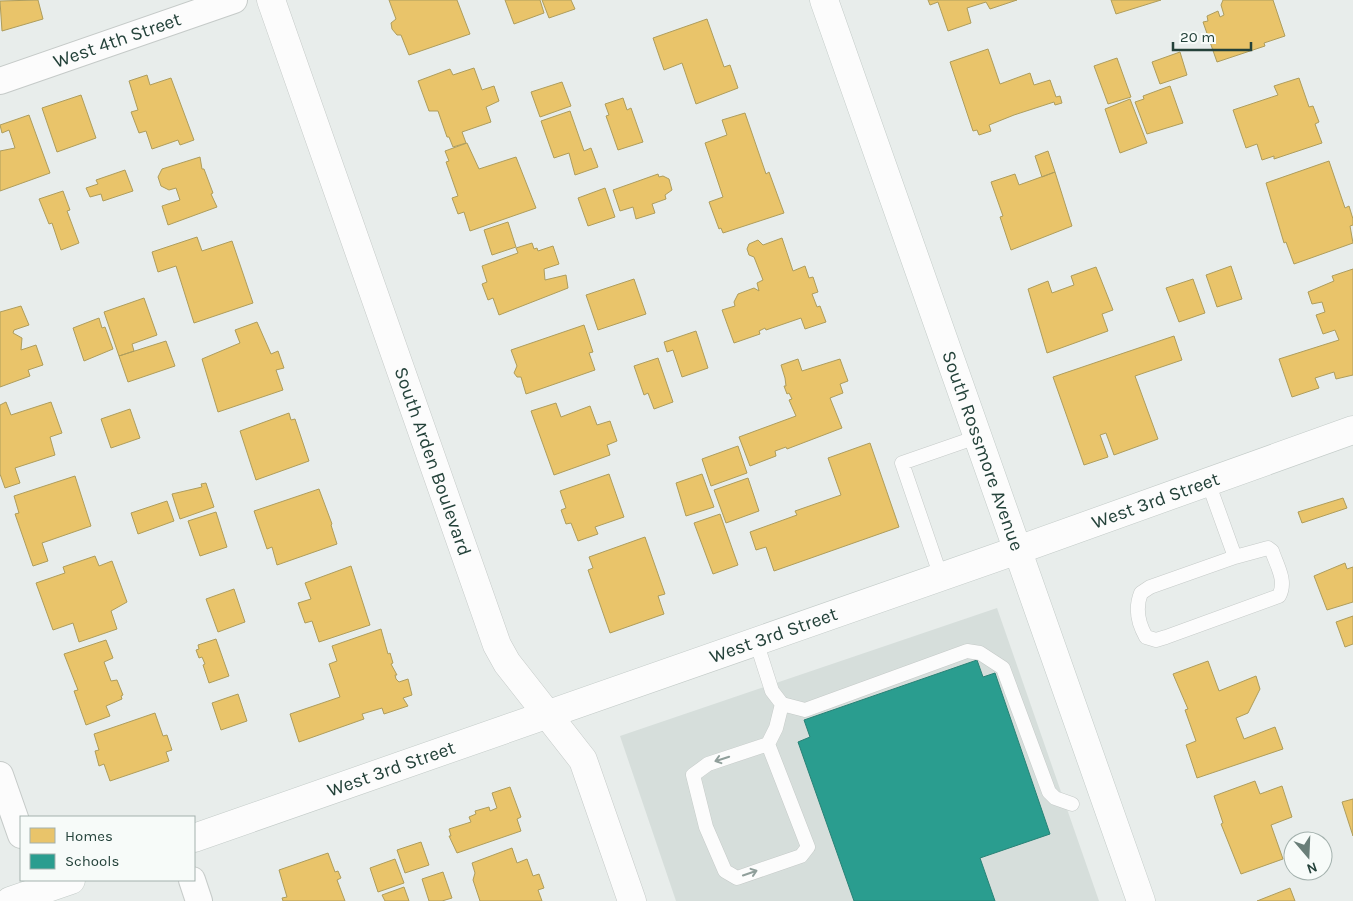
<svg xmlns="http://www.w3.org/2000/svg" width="1353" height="901" font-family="Karla,sans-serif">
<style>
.built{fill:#d6dedb}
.homes{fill:#e9c46a;stroke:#ae9d5c}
.schools{fill:#2a9d8f;stroke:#288276}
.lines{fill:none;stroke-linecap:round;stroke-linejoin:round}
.service-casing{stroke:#c5cac8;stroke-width:15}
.minor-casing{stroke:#c5cac8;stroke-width:28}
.tertiary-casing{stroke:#c5cac8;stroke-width:29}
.secondary-casing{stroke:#c3cbc8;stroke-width:29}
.service{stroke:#fcfcfc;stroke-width:14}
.minor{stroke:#fcfcfc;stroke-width:26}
.tertiary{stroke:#fcfcfc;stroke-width:28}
.secondary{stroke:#fcfcfc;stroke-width:28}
.oneway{stroke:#909f9b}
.labels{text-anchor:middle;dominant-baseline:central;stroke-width:5;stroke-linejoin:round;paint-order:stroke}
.street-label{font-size:19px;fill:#24423a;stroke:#f7fbf9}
</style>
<rect width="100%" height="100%" fill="#e8edeb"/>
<path class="built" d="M997,608L1099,901H676L620,736Z"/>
<path class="homes" d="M38,0L43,19L2,31L0,1Z
M389,0H457L470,34L409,55L401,35H397L392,29L391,23L396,19Z
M505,0H540L544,13L514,24Z
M542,0H571L575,9L549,18Z
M928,0H1017L990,9L986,2L967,8L971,23L948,31L938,2L930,5Z
M1111,0H1161L1116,14Z
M1223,0H1273L1285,36L1264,43L1265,46L1217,62L1203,22L1208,21L1207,16L1218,11L1220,17L1224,15L1221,5Z
M707,19L724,67L730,65L738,88L696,104L682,63L664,70L653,38Z
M988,49L1000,84L1030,73L1034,85L1050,80L1056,97L1060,96L1062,103L1055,105L1054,102L1014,115L989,125L991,131L979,135L977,130L973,131L950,62Z
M1180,52L1187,75L1160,84L1152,62Z
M1117,58L1131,97L1108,104L1094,66Z
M474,68L482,90L494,86L499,101L486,107L491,122L462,132L466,143L453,147L449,137H447L438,111H429L418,81L450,69L453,75Z
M147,75L150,85L171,78L194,140L180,145L178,140L152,149L146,131L139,133L131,112L138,110L129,81Z
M1299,78L1309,107L1313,106L1319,122L1315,124L1322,143L1274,159V156L1262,160L1257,144L1246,148L1233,110L1278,95L1274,86Z
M562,82L571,106L540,117L531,92Z
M1170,86L1183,123L1147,134L1135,102L1144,99L1143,96Z
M81,95L96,138L57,152L42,108Z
M623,98L627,110L631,108L643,142L618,150L606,116L609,115L605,104Z
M1130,99L1147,143L1120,153L1105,109Z
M570,111L584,151L591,148L598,167L575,175L569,153L554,158L541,121Z
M745,113L766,174L769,172L784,213L723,233L721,228L719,229L709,202L723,197L705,143L727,135L722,120Z
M29,115L50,173L0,191V151L15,148L9,130L2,133L0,125Z
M467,143L479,169L516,157L536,208L470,231L464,212L458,214L452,198L458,196L446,162L449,161L445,151Z
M1048,151L1055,172L1042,177L1035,156Z
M200,157L202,169H204L213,193L211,194L217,207L168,225L162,206L180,200L176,188L169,190L161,186L158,177L162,169Z
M1329,161L1345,208L1349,206L1353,219V225L1350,226L1353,243L1294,264L1286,242L1284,243L1266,183Z
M125,170L133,191L103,201L101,194L90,197L86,188L98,184L96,180Z
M1055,172L1072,226L1011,250L1000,217L1003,216L991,182L1015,174L1019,185Z
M658,174L659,177L663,176L669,179L672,190L665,195L666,199L652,204L655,213L636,219L633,207L620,211L613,190Z
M605,188L615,217L588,226L578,198Z
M63,191L70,210L67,211L79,243L61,250L52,223L49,224L39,199Z
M508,222L516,247L492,255L484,230Z
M197,237L202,251L232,241L253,303L194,323L176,266L158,272L152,252Z
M782,238L793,271L805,266L809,278L813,277L818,292L812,294L817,307L820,306L826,322L805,329L801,318L766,330L765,328L759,331L760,334L734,343L722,310L735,306L734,302L738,294L754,288L759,291L757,283L763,280L754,257L749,255L747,249L749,244L758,240L763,245Z
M532,243L534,249L537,248L538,251L553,246L559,264L544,269L545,280L566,275L568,288L499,315L493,298L488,300L482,284L487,282L482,266L518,253L516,248Z
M1231,266L1242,299L1217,307L1206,275Z
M1096,267L1113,310L1102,314L1108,331L1047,353L1028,289L1048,281L1052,293L1074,285L1071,276Z
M1353,269V375L1336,379L1334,372L1315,378L1319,388L1292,397L1279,359L1339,340L1335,330L1323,334L1316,315L1325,312L1322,302L1312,304L1308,292L1334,281L1332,276Z
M634,279L646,314L598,330L586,295Z
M1193,279L1205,313L1179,322L1166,288Z
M144,298L157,335L132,344L134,351L119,356L104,312Z
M21,306L29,325L14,330L13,333L22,338L21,350L36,345L43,365L28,370L30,376L0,387V312Z
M99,318L102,328L105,327L113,349L84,361L73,328Z
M257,322L271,354L278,351L284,368L276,370L283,390L218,412L202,359L240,343L235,330Z
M584,325L593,352L589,353L595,370L526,394L521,377H517L514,373L517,366L511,350Z
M696,331L708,368L682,377L673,350L667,352L664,342Z
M1174,336L1182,360L1135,376L1158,439L1114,455L1106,433L1100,435L1108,457L1084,465L1053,377Z
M166,341L175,366L128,382L119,356Z
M658,358L673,402L654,409L648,393L644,395L634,366Z
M798,359L802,371L840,359L848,381L840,384L843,393L830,398L842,428L787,449L786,447L775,451L776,456L750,466L739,437L796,416L789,400L792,399L789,393L787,394L784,386H786L785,378L781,365Z
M6,402L11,415L51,402L62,433L50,437L55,455L15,468L20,483L5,488L0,474V405Z
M556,403L561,417L590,406L597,425L610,421L617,441L607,445L610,455L554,475L531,411Z
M130,409L140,438L111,448L101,419Z
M289,413L291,420L295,419L309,461L256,480L240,431Z
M870,443L899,527L774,571L766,547L756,550L750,532L797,515L795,511L841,495L828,458Z
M738,446L747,473L711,486L702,459Z
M609,474L624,517L595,527L598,534L578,541L571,523L566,524L561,510L566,508L560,491Z
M702,474L714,507L686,516L676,483Z
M75,476L91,526L42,543L48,561L33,566L15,514L19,513L14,496Z
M748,478L759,511L726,523L714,490Z
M206,483L214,507L180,519L172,494L202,487L201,484Z
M319,489L332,524L331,525L337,544L277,565L272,547L267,549L254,511Z
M1343,498L1347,508L1302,523L1298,512Z
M167,501L174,521L138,534L131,513Z
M216,512L227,547L200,556L188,521Z
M720,514L738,565L713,574L694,523Z
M645,537L665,594L658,596L664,614L610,633L588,570L593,568L589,557Z
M95,556L99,566L112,561L127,602L111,611L117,629L79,642L73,623L53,630L36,583L65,573L63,567Z
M1345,563L1347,569L1353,567V602L1327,610L1314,576Z
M351,566L370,625L319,642L312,621L305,623L298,603L311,599L305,583Z
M234,589L245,622L218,632L206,599Z
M1353,616V644L1345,647L1336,622Z
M381,629L388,654L390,653L393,663L391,664L397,675H395L396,679L399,682L408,679L412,695L403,698L408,706L384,714L382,708L362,714L364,719L299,742L290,714L340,697L329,664L337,661L332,646Z
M216,639L229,676L209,683L203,665L205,664L202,657L199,658L196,650L199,649L198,645Z
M106,640L113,658L104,662L111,681L117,680L123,695L121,696L122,699L106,706L110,716L86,725L74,691L78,690L64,654Z
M1208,661L1219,691L1256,676L1260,689L1248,713L1236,718L1244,739L1275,727L1283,749L1197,778L1186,745L1196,741L1185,710L1188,709L1173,674Z
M238,694L247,721L221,730L212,703Z
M155,713L163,736L167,735L172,750L166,752L169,761L110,781L104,764L99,766L95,751L99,750L94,734Z
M1255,781L1260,794L1282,786L1292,817L1271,825L1283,859L1241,874L1221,824L1223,823L1214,796Z
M510,787L521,817L517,819L521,831L457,853L449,836H451L449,829L471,822L469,817L476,814L475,811L489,807L490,811L497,808L492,793Z
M1353,799V836L1342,802Z
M421,842L429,865L405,873L397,850Z
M512,848L517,863L527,859L533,876L539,874L544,888L538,890L542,901H480L473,880L475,873L472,863Z
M328,853L335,872L338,871L341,878L337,880L345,901H283L282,898L287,897L279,870Z
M395,859L404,883L378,892L370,868Z
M443,872L452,898L442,901H429L422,879Z
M404,887L409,901H385L382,895Z
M1290,888L1295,901H1257Z"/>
<path class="schools" d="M977,660L983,677L995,673L1050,834L980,858L995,901H854L798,742L810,737L804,720Z"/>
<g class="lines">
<g class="service-casing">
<path id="service" d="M1208,482L1235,557
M1268,548L1272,551C1277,566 1287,581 1279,596L1166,637L1156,640L1146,637C1138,623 1135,608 1141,593L1150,587L1235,557Z
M941,577L902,463L977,437
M756,641L772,691L782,704L805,710L967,651L980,653L1003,668L1049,792L1055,798L1072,804
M768,744L808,847L801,856L737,878L725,871L706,827L693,775L708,764L768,744L776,728L782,704"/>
</g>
<g class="minor-casing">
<g id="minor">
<path id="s1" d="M0,81L234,0"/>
<path d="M0,775L21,835"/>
<path d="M192,880L199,901"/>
</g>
</g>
<g class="tertiary-casing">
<g id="tertiary">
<path id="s2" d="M271,0L497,645L507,663L583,760L632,901"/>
</g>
</g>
<g class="secondary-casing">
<g id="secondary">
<path id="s3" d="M824,0L1141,901"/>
<path id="s4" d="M194,838L1018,550L1353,430"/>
<path d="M10,901L71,880"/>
</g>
</g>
<use href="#service" class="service"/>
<use href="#minor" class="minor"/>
<use href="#tertiary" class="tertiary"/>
<use href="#secondary" class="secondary"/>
</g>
<defs><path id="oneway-shaft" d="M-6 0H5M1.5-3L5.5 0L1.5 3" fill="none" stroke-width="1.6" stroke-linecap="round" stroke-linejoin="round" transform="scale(1.25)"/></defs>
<g class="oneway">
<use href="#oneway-shaft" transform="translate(722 759) rotate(162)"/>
<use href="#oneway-shaft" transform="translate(750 873) rotate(-19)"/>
</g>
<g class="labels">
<g class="street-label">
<text stroke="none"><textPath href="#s1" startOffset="124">West 4th Street</textPath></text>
<text stroke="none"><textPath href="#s3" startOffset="478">South Rossmore Avenue</textPath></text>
<text stroke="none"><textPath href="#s2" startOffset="489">South Arden Boulevard</textPath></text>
<text stroke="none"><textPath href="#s4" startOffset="1019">West 3rd Street</textPath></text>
<text stroke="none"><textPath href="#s4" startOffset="614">West 3rd Street</textPath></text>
<text stroke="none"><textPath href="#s4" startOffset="209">West 3rd Street</textPath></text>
</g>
</g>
<rect x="20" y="816" width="175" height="65" fill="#f7fbf9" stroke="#a3b1ad"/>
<rect x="30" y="828" width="25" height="15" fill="#e9c46a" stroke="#a3b1ad"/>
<text x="65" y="841" font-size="15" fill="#24423a">Homes</text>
<rect x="30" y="854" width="25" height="15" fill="#2a9d8f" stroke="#a3b1ad"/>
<text x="65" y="866" font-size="15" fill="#24423a">Schools</text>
<g transform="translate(1308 856) rotate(161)"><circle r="24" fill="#f7fbf9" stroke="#a3b1ad"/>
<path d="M0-4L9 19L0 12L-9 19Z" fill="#697e78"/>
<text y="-8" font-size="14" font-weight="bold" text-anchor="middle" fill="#24423a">N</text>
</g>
<path d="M1173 42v8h78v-8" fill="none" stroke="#24423a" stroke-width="2.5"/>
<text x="1180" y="42" font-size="15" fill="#24423a" stroke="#f7fbf9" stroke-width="4" paint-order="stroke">20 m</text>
</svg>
